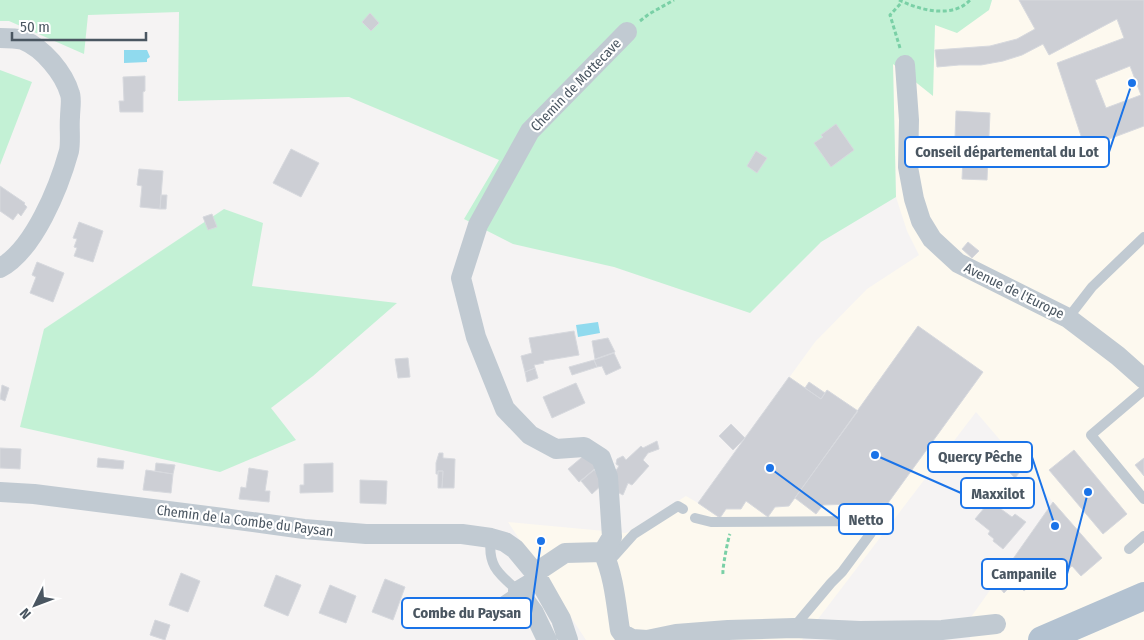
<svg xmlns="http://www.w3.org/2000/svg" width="1144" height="640" font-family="'Fira Sans Condensed',sans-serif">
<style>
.commercial{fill:#fdf9ef}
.green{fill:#c3f1d5}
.water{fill:#90daee}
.building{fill:#cdcfd5;stroke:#d7d9de;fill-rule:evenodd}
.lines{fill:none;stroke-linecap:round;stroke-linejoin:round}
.path{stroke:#7ad0a6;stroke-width:3;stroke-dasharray:4 2.5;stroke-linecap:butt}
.lane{stroke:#c1cad2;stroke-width:10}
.street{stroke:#c1cad2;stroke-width:20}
.primary{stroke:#b3c2d1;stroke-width:28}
.labels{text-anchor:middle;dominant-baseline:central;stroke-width:4.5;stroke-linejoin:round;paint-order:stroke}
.street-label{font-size:14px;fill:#4a5661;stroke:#fff}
.leader{fill:none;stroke:#1a73e8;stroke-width:2}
.callout-dot{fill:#1a73e8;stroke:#fff;stroke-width:2}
.callout{fill:#fff;stroke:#1a73e8;stroke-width:2}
.callout-label{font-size:15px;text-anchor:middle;font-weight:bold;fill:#4a5661}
</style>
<rect width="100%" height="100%" fill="#f5f3f3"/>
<path class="commercial" d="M992,0H1144V640H970L971,617L1053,502L976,412L802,640H586L508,522L626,533L686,496L698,503L815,342L867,289L919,255L907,231L896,197L893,63L932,95L935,25L989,10Z"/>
<path class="green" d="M0,0H992L989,10L957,33L935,25L933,96L893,64L896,197L821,242L750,313L614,267L513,244L464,219L499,160L349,97L178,101L179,12L88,15L84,54L9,21H0Z
M0,70L32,82L0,165Z
M224,209L263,223L252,286L397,303L313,376L271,408L296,440L220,472L20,427L44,329Z"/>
<path class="water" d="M124,50H147L150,57L147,59V62L124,63Z
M598,322L600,333L578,337L576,325Z"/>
<path class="building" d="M1019,0H1144V126L1085,148L1057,63L1124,38L1117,19L1049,55L1043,44L1022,55L1003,61L981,65H959L937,67L935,50L990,46L1017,39L1035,29ZM1130,66L1141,95L1106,108L1095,80Z
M370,13L379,23L371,31L362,22Z
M145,76V91L143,92V112H120L119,101H124L123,77Z
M956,111L990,113L987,180L962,179L964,137H955Z
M836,124L854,150L831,167L814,143L823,137L821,135Z
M291,149L319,163L301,197L273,183Z
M756,151L767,158L757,173L747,166Z
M139,169L163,171L160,209L140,207L142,186L137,185Z
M0,186L25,203L24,204L27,207L21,216L18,213L13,220L0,211Z
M161,195H167L166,209H160Z
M212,214L217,227L208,230L203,217Z
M79,222L103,231L93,262L74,256L77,248L74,247L77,239L73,238Z
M968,242L979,251L972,258L962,249Z
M37,262L64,273L53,302L30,293L36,277L32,275Z
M918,326L983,372L888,503L867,504L861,512L850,504L823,505L816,514L795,498Z
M574,331L579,355L543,361L544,363L534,365L535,368L525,372L521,356L532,353L529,338Z
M608,338L615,352L595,359L592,341Z
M614,353L621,368L606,375L602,366L597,367L594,360Z
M408,358L410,377L398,378L395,359Z
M594,360L597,367L572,375L569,367Z
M535,368L538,378L527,382L525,372Z
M789,377L821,399L827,390L858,411L789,506L775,507L768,517L746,501L741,509H726L720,518L698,503Z
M809,382L825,393L821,399L805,388Z
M576,383L585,403L552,418L543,397Z
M2,385L9,388L5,401L0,399Z
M731,424L745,438L733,450L719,436Z
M657,441L659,449L648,453L643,460L649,466L632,485L628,483L623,495L617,492L615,472L619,466L616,464L617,459L623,456L626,460L641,446L643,448Z
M0,448L21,449L20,469L0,468Z
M1074,450L1127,514L1103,534L1049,470Z
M439,453H443V458L455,459L454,488H442L443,471H438V474H436V463Z
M587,453L598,466L579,482L568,469Z
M1011,453L1023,468L1015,478L1002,465Z
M98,458L124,461L123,469L97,467Z
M1144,458V476L1135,465Z
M156,463L175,465L173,474L155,471Z
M333,463V492L300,493V485H304V464Z
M249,468L268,471L265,491H270L269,502L239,499L241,487L246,488Z
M146,470L173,474L171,493L143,490Z
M594,470L605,482L592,494L581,481Z
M438,471H443L442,488H438Z
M360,480L387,481L386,504L360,503Z
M990,501L1012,517L1015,514L1026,522L1003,549L993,541L994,539L988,534L990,531L975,519Z
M1053,502L1102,558L1081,576L1072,566L1051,584L1043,574L1024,591L1015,581L1004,593L996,583Z
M181,573L200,581L188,612L169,605Z
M276,575L301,585L288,616L264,606Z
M385,579L405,587L393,620L372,612Z
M330,585L356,596L346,623L319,613Z
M155,620L170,625L165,640L150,635Z"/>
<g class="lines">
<path class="path" d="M899,0C919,10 953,19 970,0
M640,21L649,14L674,0
M900,48L890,15L902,2
M723,574C722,570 728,538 730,534"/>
<path class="lane" d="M1068,318L1092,287L1144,237
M1144,390L1091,435L1144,499
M695,518L711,522L863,521L870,525L871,533L842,572L831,583L794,627
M491,538C487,566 499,574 518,591L499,604
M1129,549L1144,536
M608,563L634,534L678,506L683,509"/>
<path class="street" d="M0,38C7,38 16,38 23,40C43,48 64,73 70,94C72,100 70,110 70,117C69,128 71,141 69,151C59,187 34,250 0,268
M905,65L909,120L908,167L914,199L921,221L932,239L958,263L1068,318L1118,356L1144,379
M0,492L34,494L223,518L304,529L366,534H462L491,538L505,542L515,549L535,573L561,619L568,640
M603,552L612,537L608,477L601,458L584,447L556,449L530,435L505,409L476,337L461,278L478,225L530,131L627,32
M603,552C614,576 616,604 620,630L623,634L632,639L647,640L676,634L728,630L794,628L860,631L942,630L996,624
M535,573L565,553L603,552
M538,579L518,591L534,613L547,640"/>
<path class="primary" d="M1042,640L1144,596"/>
</g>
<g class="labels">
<g class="street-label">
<text transform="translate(576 85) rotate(-46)">Chemin de Mottecave</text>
<text transform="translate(1014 291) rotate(26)">Avenue de l'Europe</text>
<text transform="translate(245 521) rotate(7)">Chemin de la Combe du Paysan</text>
</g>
</g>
<path class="leader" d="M1132 83L1109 152M1055 526L1032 457M875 455L961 493M770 468L839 519M1088 492L1067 574M541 541L531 613"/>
<g class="callout-dot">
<circle cx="1132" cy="83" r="5"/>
<circle cx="1055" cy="526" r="5"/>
<circle cx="875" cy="455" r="5"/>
<circle cx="770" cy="468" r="5"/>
<circle cx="1088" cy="492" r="5"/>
<circle cx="541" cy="541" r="5"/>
</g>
<g class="callout">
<rect x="905" y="137" width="204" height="30" rx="5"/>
<rect x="928" y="442" width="104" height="30" rx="5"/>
<rect x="961" y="478" width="73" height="30" rx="5"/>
<rect x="839" y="504" width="54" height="30" rx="5"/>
<rect x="982" y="559" width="85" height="30" rx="5"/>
<rect x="402" y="598" width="129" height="30" rx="5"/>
</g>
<g class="callout-label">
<text x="1007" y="157">Conseil départemental du Lot</text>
<text x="980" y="462">Quercy Pêche</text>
<text x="998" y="499">Maxxilot</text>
<text x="866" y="525">Netto</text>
<text x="1024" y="579">Campanile</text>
<text x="467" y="618">Combe du Paysan</text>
</g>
<g transform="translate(35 605) rotate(228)" stroke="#ffffff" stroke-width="4" paint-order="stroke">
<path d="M0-4L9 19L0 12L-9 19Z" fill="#4a5661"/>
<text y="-8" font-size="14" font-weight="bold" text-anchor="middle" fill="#4a5661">N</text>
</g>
<path d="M12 32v8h134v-8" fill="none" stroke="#4a5661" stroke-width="2.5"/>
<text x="20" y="32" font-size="15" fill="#4a5661" stroke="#ffffff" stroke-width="4" paint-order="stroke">50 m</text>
</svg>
